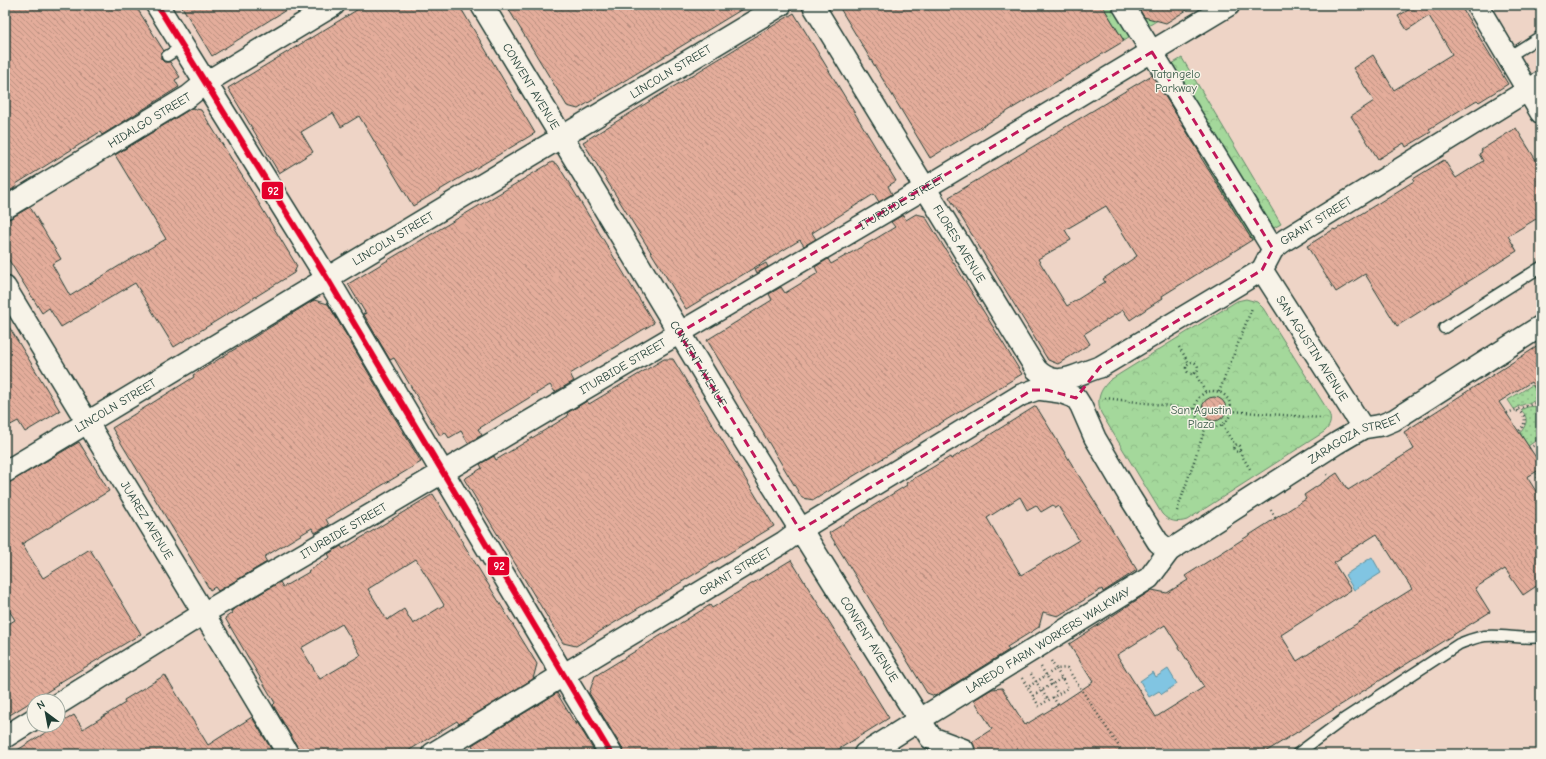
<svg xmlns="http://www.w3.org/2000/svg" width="1546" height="759" font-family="'Comic Neue',sans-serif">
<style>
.built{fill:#eed4c6;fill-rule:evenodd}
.grass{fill:url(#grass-dots);stroke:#628a68}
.forest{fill:url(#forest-crowns);stroke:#628a68}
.water{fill:#81c5e2;stroke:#5a8f9c}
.building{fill:url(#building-back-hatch);stroke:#1f3d34;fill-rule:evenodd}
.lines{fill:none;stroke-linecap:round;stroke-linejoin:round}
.lane-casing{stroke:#1f3d34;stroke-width:13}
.street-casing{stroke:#1f3d34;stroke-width:24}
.secondary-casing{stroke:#1f3d34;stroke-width:25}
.primary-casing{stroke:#1f3d34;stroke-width:25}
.path{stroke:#1f3d34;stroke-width:2.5;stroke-dasharray:1 3;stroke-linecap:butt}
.lane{stroke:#f7f3e8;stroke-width:10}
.street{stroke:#f7f3e8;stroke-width:21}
.secondary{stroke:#f7f3e8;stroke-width:22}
.primary{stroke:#f7f3e8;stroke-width:22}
.bus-1-casing{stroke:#f7f3e8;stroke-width:9}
.bus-1{stroke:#e4002b;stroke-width:6}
.marked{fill:none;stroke:#c2185b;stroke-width:3;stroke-dasharray:8 5;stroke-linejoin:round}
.labels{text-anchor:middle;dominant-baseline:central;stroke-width:3;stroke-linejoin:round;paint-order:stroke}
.street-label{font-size:12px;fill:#1f3d34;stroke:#f7f3e8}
.park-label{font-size:12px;fill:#3a5c49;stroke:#f7f3e8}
.line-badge{stroke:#f7f3e8;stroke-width:1.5}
.badge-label{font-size:11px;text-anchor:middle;font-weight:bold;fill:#fff}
</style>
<defs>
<pattern id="grass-dots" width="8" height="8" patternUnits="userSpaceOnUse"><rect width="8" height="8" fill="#a4d89b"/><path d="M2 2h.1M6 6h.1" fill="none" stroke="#8dba86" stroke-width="1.8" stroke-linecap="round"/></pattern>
<pattern id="forest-crowns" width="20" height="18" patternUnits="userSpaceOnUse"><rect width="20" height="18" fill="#a4d89b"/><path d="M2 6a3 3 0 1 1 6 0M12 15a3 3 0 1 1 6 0" fill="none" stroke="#8dba86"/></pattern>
<pattern id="building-back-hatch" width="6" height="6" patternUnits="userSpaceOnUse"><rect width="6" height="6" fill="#e4ad9b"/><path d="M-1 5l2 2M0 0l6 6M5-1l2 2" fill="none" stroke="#b88e7f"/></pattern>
</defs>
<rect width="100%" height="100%" fill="#f3e5d9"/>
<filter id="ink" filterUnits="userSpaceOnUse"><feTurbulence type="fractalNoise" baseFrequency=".025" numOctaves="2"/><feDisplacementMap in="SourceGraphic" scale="8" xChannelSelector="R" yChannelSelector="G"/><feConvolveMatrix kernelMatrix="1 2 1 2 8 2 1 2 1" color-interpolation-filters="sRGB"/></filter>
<g filter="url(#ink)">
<path class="built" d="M5,5H1541V754H5ZM34,701H58V725H34Z"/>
<path class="grass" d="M1532,385L1541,398C1532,403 1523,403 1514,409L1508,400Z
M1536,406V412L1541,420V437L1528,446L1520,433C1527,425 1529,417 1521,410L1527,407Z"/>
<path class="forest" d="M1102,5H1144L1158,20L1124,41Z
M1182,58L1281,224L1252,240L1153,75Z
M1246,299L1257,302L1263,308L1327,409C1332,418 1332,425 1324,432L1187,520C1178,523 1169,522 1162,514L1101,413C1096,399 1100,390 1110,380L1237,301Z"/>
<path class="water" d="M1372,557L1381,573L1354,590L1345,575Z
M1168,669L1177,684L1162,694L1159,691L1149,697L1140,681L1153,672L1156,677Z"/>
<path class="building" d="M5,5H135L164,51L161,53V59L164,62H170L180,77L175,80L179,87L102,135L100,132L16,184L17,186L5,194Z
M181,5H294L212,56Z
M365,5H459L535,133L413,206L359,116L341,127L333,113L301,132L313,152L279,173L228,88Z
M506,5H749L578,109L567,106Z
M838,5H1102L1124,41L930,158Z
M1137,5H1195L1166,23L1144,17Z
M1417,5H1460L1508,84L1479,102L1477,100L1429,129L1431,132L1406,147L1404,143L1378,159L1351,116L1374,101L1353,68L1373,55L1394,90L1452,54L1429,16L1407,30L1398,16Z
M794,13L896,181L888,186L892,194L879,202L874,194L812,233L816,239L804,246L800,240L686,309L583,142Z
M1152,75L1201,155L1200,156L1252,240L1162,296L1163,298L1130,320L1123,310L1084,334L1090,344L1058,364L1048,360L949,197ZM1106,206L1137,256L1103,279L1105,282L1067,306L1038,259L1071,240L1065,230Z
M192,108L201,110L249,187L297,266L294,273L174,347L135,283L61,327L49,308L42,313L5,254V220L11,218L30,207L61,259L52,264L70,296L119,266L166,239L115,155Z
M1516,128L1541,168V216L1508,236L1517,251L1397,326L1365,274L1336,292L1307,246L1334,229L1335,230L1414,181L1413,179L1444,160L1456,178L1483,161L1479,154L1482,152L1481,150Z
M552,162L558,165L654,323L570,374L574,381L555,392L550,385L478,429L482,435L468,443L461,431L449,438L445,432L440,436L394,358L390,360L363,313L366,314L348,284Z
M916,214L925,216L1022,374L814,500L802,498L707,340L772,300L769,294L781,287L785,293L818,273L815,267L828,259L831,264L877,238L895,227L891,222L903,215L906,220Z
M766,263L768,267L757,273L755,269Z
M314,300L328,304L421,462L326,519L329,525L315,533L312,528L264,557L267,562L218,591L215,587L210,590L112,428L194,377L193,375Z
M5,320L60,411L25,432L18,421L5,428Z
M1541,344V398L1531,382L1499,402L1541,465V469L1527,477L1541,499V583L1523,595L1505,569L1475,588L1490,612L1262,754H975V748L972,742L992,729L974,700L992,689L1002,688L1025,725L1058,705L1093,682L1069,644L1152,590L1167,593L1188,580L1185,576L1306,499L1304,495L1337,473L1348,490L1414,449L1404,432ZM1377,534L1412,589L1297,661L1281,635L1351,590L1334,563L1341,559L1340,557ZM1165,625L1204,687L1156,717L1117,655Z
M664,359H673L774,526L576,646L563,643L464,479L482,468L480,464L494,456L496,460L568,416L567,413L587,401L589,404Z
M1202 409a12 12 0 1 1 24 0a12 12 0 1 1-24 0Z
M1036,406L1137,570L1103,592L1102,589L1058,616L1043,612L1039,627L1007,647L1009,650L935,696L927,693L829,533L907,485L906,483L950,457L951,459ZM1020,497L1027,510L1036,505L1041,512L1053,505L1055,508L1058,506L1079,540L1021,575L987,518Z
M79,442L109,491L22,544L43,578L90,549L141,634L57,684L58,685L5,718V626L15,620L5,604V485Z
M433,494L537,664L533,679L459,724L457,721L403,754H300L298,748L273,705L275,703L225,618L232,613L231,611L280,582L283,587L309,572L308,571L330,557L328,554L341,546L343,549ZM416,559L444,605L413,624L404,609L387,620L368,589ZM342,624L361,655L320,679L301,648Z
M791,560L889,718L831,754H623L622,748L589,693L595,676L710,605L712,608Z
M165,675L208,745L252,717L274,754H11L74,715L83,729L125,703L124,700Z
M557,693L576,725L577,722L596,754H477L472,745Z"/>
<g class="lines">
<g class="lane-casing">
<path id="lane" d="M167,56L183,46
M1508,57L1541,36
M1444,328L1541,267
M1297,754L1344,719L1459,644C1467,641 1476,637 1485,636C1504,634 1522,640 1541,637"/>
</g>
<g class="street-casing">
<g id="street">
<path id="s1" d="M813,5L1036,369C1057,391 1077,373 1100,367L1262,270L1273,249L1285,240L1541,82"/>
<path d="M1123,5L1273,249"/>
<path d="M1477,5L1541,113"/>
<path id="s2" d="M5,208L189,96L205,83L334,5"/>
<path id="s3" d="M1262,270L1363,428"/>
<path id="s4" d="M5,287C99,443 195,597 288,754"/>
<path id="s5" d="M5,472L781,5"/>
<path id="s6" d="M563,675L784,542L800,530L1021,395L1038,389L1060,392L1076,398L1081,406L1095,438L1131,499L1158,542L1169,551"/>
<path id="s7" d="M58,704L204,613L910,197L1229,5"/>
<path id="s8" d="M919,720L1149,578L1169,551L1337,443L1363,428L1382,425L1394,420L1541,326"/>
<path d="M5,737L34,719"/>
</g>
</g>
<g class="secondary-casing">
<path id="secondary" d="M563,675L611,754
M865,754L919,720"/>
</g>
<g class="primary-casing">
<g id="primary">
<path d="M157,5L327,278L563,675L433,754"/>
<path id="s9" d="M482,5L739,431L931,738L963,750"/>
</g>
</g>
<path class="path" d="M1179,347L1189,363
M1186 368a6 6 0 1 1 12 0a6 6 0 1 1-12 0Z
M1195,373L1206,393
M1195 409a18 18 0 1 1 36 0a18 18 0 1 1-36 0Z
M1219,392L1252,308
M1105,398L1195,409
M1231,411L1321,418
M1517,411C1528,415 1526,424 1519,431
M1507,413L1541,401
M1222,425L1235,445
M1233.5 448a3.5 3.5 0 1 1 7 0a3.5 3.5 0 1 1-7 0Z
M1529,448L1541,442
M1239,451L1250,469
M1541,465V464
M1541,472L1536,475L1541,482
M1327,474L1329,478
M1271,510L1276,519
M1177,511L1206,426
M1051,661L1056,669L1067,668L1124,754
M1041,667L1058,694
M1031,674L1048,700
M1022,678L1039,706L1068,688L1056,669L1028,687
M1033,696L1062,678
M1053,697L1058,705"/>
<use href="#lane" class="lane"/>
<use href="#street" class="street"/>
<use href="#secondary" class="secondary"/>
<use href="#primary" class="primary"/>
<g class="bus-1-casing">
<path id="bus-1" d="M157,5L327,278L611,754"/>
</g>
<use href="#bus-1" class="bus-1"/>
</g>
</g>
<path class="marked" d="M1152,52L1273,249L1262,270L1100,367L1076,398L1047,390H1032L800,530L679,333Z"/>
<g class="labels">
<g class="street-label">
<text stroke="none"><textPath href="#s5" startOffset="777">LINCOLN STREET</textPath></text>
<text stroke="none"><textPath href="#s9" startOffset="95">CONVENT AVENUE</textPath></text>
<text stroke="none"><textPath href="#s2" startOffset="169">HIDALGO STREET</textPath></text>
<text stroke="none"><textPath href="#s7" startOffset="982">ITURBIDE STREET</textPath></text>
<text stroke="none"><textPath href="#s1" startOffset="760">GRANT STREET</textPath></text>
<text stroke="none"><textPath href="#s5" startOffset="453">LINCOLN STREET</textPath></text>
<text stroke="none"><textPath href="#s1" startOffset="280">FLORES AVENUE</textPath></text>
<text stroke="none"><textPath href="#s3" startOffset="93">SAN AGUSTIN AVENUE</textPath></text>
<text stroke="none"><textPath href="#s9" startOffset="419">CONVENT AVENUE</textPath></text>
<text stroke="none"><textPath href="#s7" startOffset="658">ITURBIDE STREET</textPath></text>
<text stroke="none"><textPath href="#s5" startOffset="129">LINCOLN STREET</textPath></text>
<text stroke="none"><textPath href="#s8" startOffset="522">ZARAGOZA STREET</textPath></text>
<text stroke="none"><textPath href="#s4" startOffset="273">JUAREZ AVENUE</textPath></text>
<text stroke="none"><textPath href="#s7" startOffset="334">ITURBIDE STREET</textPath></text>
<text stroke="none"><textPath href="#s6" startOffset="201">GRANT STREET</textPath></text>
<text stroke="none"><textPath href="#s9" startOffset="743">CONVENT AVENUE</textPath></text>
<text stroke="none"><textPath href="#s8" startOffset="152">LAREDO FARM WORKERS WALKWAY</textPath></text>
</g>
<g class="park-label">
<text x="1176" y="74">Tatangelo<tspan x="1176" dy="14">Parkway</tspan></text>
<text x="1201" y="410">San Agustin<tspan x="1201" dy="14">Plaza</tspan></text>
</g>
</g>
<g class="line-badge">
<rect x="261" y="181" width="23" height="19" rx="4" fill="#e4002b"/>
<rect x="487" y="556" width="23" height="20" rx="4" fill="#e4002b"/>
</g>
<g class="badge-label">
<text x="273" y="195">92</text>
<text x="499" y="570">92</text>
</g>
<rect width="1546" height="759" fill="none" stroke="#f7f3e8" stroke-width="20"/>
<rect x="10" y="10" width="1526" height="739" fill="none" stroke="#1f3d34" stroke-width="1.5" filter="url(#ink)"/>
<g transform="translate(46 713) rotate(328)"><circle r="19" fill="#f7f3e8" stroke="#a1aaa0"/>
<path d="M0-3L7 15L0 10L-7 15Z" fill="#1f3d34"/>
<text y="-6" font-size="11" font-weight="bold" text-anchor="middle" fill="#1f3d34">N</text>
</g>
</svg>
